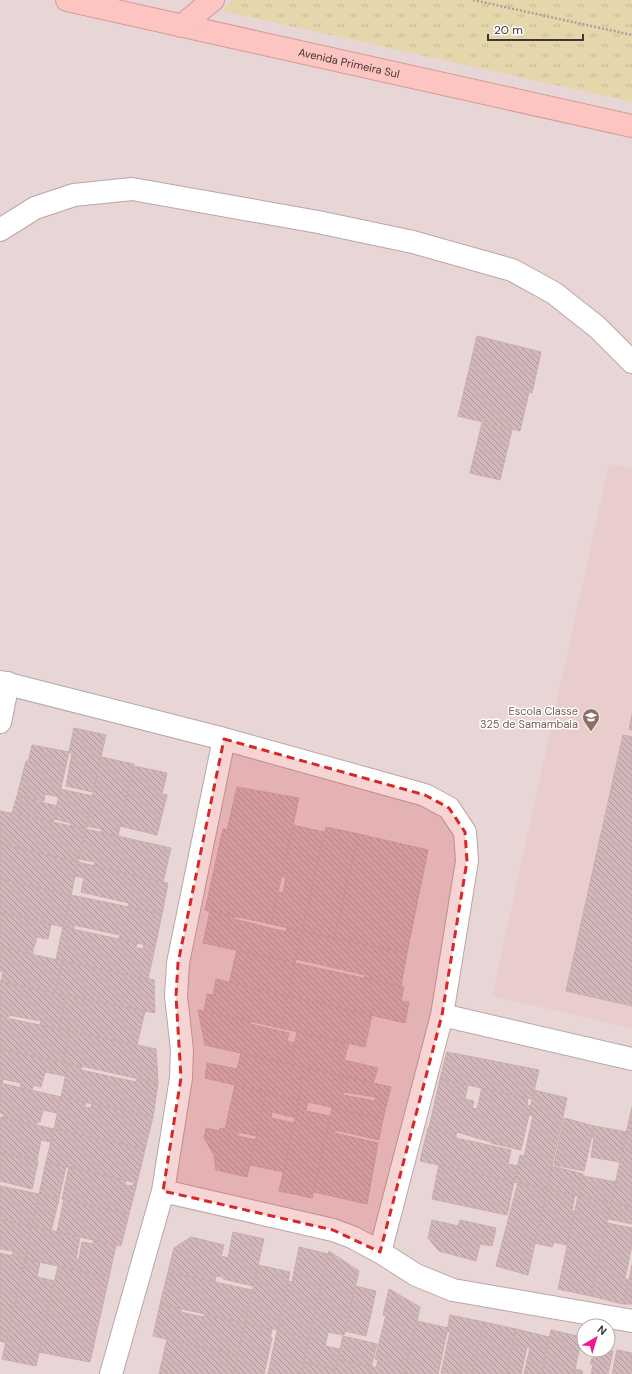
<svg xmlns="http://www.w3.org/2000/svg" width="632" height="1374" font-family="'DM Sans',sans-serif">
<style>
.residential{fill:#e8d5d5;fill-rule:evenodd}
.education{fill:#e9cdcc}
.grass{fill:url(#grass-tufts)}
.building{fill:url(#building-back-hatch);stroke:#ccacae;fill-rule:evenodd}
.lines{fill:none;stroke-linecap:round;stroke-linejoin:round}
.street-casing{stroke:#bba6a6;stroke-width:24}
.secondary-casing{stroke:#d59b97;stroke-width:24}
.path{stroke:#bc9799;stroke-width:2.5;stroke-dasharray:2 2;stroke-linecap:butt}
.street{stroke:#fff;stroke-width:22}
.secondary{stroke:#fcc5c1;stroke-width:22}
.marked{fill:#d62828;fill-opacity:0.2;stroke:#d62828;stroke-width:3;stroke-dasharray:8 5;stroke-linejoin:round}
.labels{text-anchor:middle;dominant-baseline:central;stroke-width:3;stroke-linejoin:round;paint-order:stroke}
.street-label{font-size:11px;fill:#423334;stroke:#fff}
.education-label{font-size:11px;fill:#785e54;stroke:#fff;text-anchor:end}
</style>
<defs>
<pattern id="grass-tufts" width="24" height="20" patternUnits="userSpaceOnUse"><rect width="24" height="20" fill="#e4d7ac"/><path d="M3 7l-1-3M5 7V3M7 7l1-3M15 17l-1-3M17 17v-4M19 17l1-3" fill="none" stroke="#c5b995"/></pattern>
<pattern id="building-back-hatch" width="6" height="6" patternUnits="userSpaceOnUse"><rect width="6" height="6" fill="#d2b8ba"/><path d="M-1 5l2 2M0 0l6 6M5-1l2 2" fill="none" stroke="#ac9698"/></pattern>
</defs>
<rect width="100%" height="100%" fill="#f0e3e2"/>
<path class="residential" d="M0,0H632V1374H0ZM584,1326H608V1350H584Z"/>
<path class="education" d="M609,464L632,469V1028L492,996Z"/>
<path class="grass" d="M233,0H632V102L222,11Z"/>
<path class="building" d="M477,336L541,352L532,393L529,392L520,431L458,416Z
M482,423L512,430L500,480L470,473Z
M632,714V730L629,729Z
M74,728L106,735L93,792L66,786L72,753L69,752Z
M623,735L632,737V1006L566,991Z
M32,745L69,752L59,797L45,794L44,801L17,796L26,761L28,762Z
M101,757L134,764L118,836L101,833L102,829L86,826Z
M134,766L167,773L162,794L167,795L157,835L120,826Z
M237,787L299,798L271,924L205,910L223,829L227,830Z
M60,789L93,796L86,829L71,826V823L54,819Z
M17,796L57,806L53,822L12,813Z
M0,811L86,829L78,862L0,844Z
M293,825L324,832L302,931L271,924L279,892L283,893L286,877H282Z
M326,827L359,834L334,938L302,931Z
M86,829L171,848L163,882L94,866L95,862L79,859Z
M359,834L428,850L407,953L334,938Z
M0,844L78,862L71,895L0,879Z
M78,862L168,883L162,914L128,907L129,903L81,892L84,878L75,876Z
M0,879L71,895L63,927L0,912Z
M71,895L162,914L155,947L119,939L120,935L74,925V929L63,927Z
M210,911L234,916V919L286,932L287,928L302,931L295,963L203,943Z
M0,912L51,924L48,939L37,937L32,954L0,947Z
M63,927L137,943L136,948L143,949L144,944L155,947L148,979L56,959Z
M302,931L407,953L401,986L364,978L365,975L296,959Z
M0,947L62,961L55,993L1,982L3,972L0,971Z
M237,950L295,963L288,996L229,983Z
M62,961L154,980L155,1013L55,993Z
M295,963L404,987L401,1001L409,1002L405,1023L288,996Z
M216,979L288,996L280,1028L204,1011L207,994L213,995Z
M0,981L66,995L59,1029L40,1025L41,1021L9,1015V1017H0Z
M66,995L145,1011L137,1045L59,1029Z
M288,996L372,1015L365,1047L280,1028Z
M198,1010L250,1021V1024L289,1033L287,1041L295,1043L290,1064L205,1045Z
M0,1017L70,1031L63,1062L0,1049Z
M70,1031L156,1049L158,1083L63,1062Z
M297,1032L349,1043L344,1060L378,1068L373,1083L290,1064Z
M0,1049L68,1064L65,1076L45,1072L41,1087L33,1085L32,1091L20,1088L21,1083L3,1079L2,1084L0,1083Z
M447,1052L539,1070L532,1099L440,1079Z
M241,1053L302,1067L299,1100L205,1078L207,1063L237,1069Z
M68,1064L82,1067L81,1070L136,1082L137,1079L158,1083L153,1117L61,1097Z
M302,1067L391,1087L383,1119L299,1100ZM344,1092L376,1097L375,1101L343,1095Z
M440,1079L468,1085L465,1099L474,1101L472,1108L477,1109L482,1088L528,1098L527,1105L531,1106L521,1150L491,1143V1142L457,1132L456,1135L429,1128Z
M0,1083L61,1097L57,1113L43,1110L40,1122H37V1125L3,1118L4,1114L0,1113Z
M235,1085L266,1092L256,1136L238,1132V1136L256,1140L247,1177L216,1170L214,1155L204,1138L206,1128L219,1131L220,1128L225,1129Z
M534,1090L567,1098L547,1189L514,1182L520,1155L524,1156L533,1116L529,1115Z
M266,1092L299,1100L296,1118L272,1112L271,1118L294,1123L284,1172L250,1165Z
M61,1097L85,1102V1107L91,1108L92,1103L153,1117L145,1149L54,1129Z
M299,1100L308,1102L306,1111L330,1116L312,1198L279,1191Z
M632,1107V1207L611,1203Z
M332,1108L383,1119L379,1140L335,1130L334,1133L378,1143L367,1204L314,1192Z
M0,1117L54,1129L51,1142L41,1140L37,1160L0,1152Z
M564,1118L594,1126L584,1171L554,1165Z
M594,1126L627,1132L620,1162L591,1157L594,1138L591,1137Z
M428,1128L456,1135V1138L511,1150L508,1164L518,1166L514,1182L420,1161Z
M54,1129L145,1149L137,1183L46,1162Z
M0,1152L38,1161L32,1189L0,1181Z
M46,1162L66,1167L59,1198L39,1194Z
M439,1165L514,1182L507,1215L432,1199Z
M552,1166L583,1174L578,1196L547,1189Z
M69,1167L126,1180L125,1185L133,1186L134,1182L137,1183L129,1214L62,1199Z
M583,1176L616,1182L611,1203L578,1196Z
M518,1182L547,1189L528,1275L496,1266Z
M0,1186L39,1194L32,1226L0,1219Z
M547,1189L575,1195L572,1211H575L567,1245L554,1242L552,1247L535,1243Z
M39,1194L59,1199L51,1231L32,1226Z
M578,1196L611,1203L591,1296L558,1289Z
M64,1199L129,1214L121,1246L57,1232Z
M611,1203L632,1207V1224L608,1219Z
M0,1219L32,1226L25,1259L12,1256L13,1251L0,1249Z
M432,1220L458,1226L460,1220L496,1228L492,1246L480,1244L476,1261L439,1251L428,1238Z
M607,1223L632,1228V1245L625,1279L629,1280L623,1304L591,1296Z
M32,1226L80,1237L76,1259H79L82,1242L93,1244L94,1240L116,1245L109,1277L25,1259Z
M233,1232L264,1239L253,1286L223,1279V1277L216,1276L215,1282L168,1272L174,1248L191,1237L224,1245L221,1256L228,1258Z
M299,1247L328,1254L309,1338L277,1331L288,1281L292,1282Z
M329,1251L359,1271L344,1335L328,1332L325,1346L340,1349L335,1369L304,1362Z
M0,1253L25,1259L6,1343L0,1341Z
M25,1259L40,1262L37,1277L54,1281L36,1366L2,1359Z
M258,1265L290,1272L278,1330L245,1323Z
M632,1265V1304H623L629,1280Z
M58,1266L109,1277L90,1362L39,1352Z
M168,1272L252,1290L245,1323L160,1304Z
M355,1286L376,1291L366,1336L345,1331Z
M389,1289L420,1307L417,1321L404,1374H369L371,1366L376,1368L378,1360L375,1359L386,1315H383Z
M160,1304L181,1309V1312L203,1317L204,1315L245,1323L238,1355L153,1336Z
M450,1315L484,1322L472,1374L441,1373L450,1332L447,1331Z
M417,1321L448,1328L438,1374H404Z
M484,1322L516,1329L506,1374H472Z
M245,1323L272,1329L270,1338H272L264,1374H234Z
M516,1329L549,1337L541,1374H524L530,1348L527,1347L521,1374H506Z
M551,1330L582,1337L574,1374H542Z
M277,1331L309,1338L301,1374H268Z
M343,1336L377,1344L371,1367L338,1359Z
M167,1339L238,1355L234,1374H159Z
M597,1350L613,1351L608,1374H591L593,1365L590,1364L592,1358H595Z
M617,1350L632,1353V1374H612Z
M338,1359L371,1367L369,1374H334Z
M304,1362L335,1369L334,1374H301Z
M575,1369L583,1371L582,1374H574Z"/>
<g class="lines">
<g class="street-casing">
<path id="street" d="M0,230L35,208L74,195L132,189L318,222L413,242L512,270L554,293L597,327L632,362
M0,682L224,739L425,795L449,808L465,832L467,861L442,1015L380,1252
M0,722L8,683
M442,1015L632,1059
M163,1191L333,1230L352,1237L380,1252L416,1275L453,1290L632,1321
M111,1374L163,1191L181,1078L182,1050L176,996L178,963L224,739"/>
</g>
<g class="secondary-casing">
<g id="secondary">
<path id="s1" d="M67,0L632,126"/>
<path d="M181,26L213,0"/>
</g>
</g>
<path class="path" d="M473,0L632,35"/>
<use href="#street" class="street"/>
<use href="#secondary" class="secondary"/>
</g>
<path class="marked" d="M224,739L425,795L449,808L465,832L467,861L442,1015L380,1252L333,1230L163,1191L181,1078L176,996L178,963Z"/>
<defs>
<g id="school-pin" transform="scale(0.9)"><path d="M0 17L-7.5 6A9.5 9.5 0 1 1 7.5 6Z" fill="#8d6e63" stroke="#fff"/><path d="M0-5L7-2L0 1L-7-2ZM-4 1L0 2.5L4 1V4Q0 6-4 4Z" fill="#fff"/></g>
</defs>
<g fill-rule="evenodd">
<use href="#school-pin" x="591" y="717"/>
</g>
<g class="labels">
<g class="street-label">
<text stroke="none"><textPath href="#s1" startOffset="289">Avenida Primeira Sul</textPath></text>
</g>
<g class="education-label">
<text x="578" y="711">Escola Classe<tspan x="578" dy="13">325 de Samambaia</tspan></text>
</g>
</g>
<g transform="translate(596 1338) rotate(38)"><circle r="19" fill="#ffffff" stroke="#b3adae"/>
<path d="M0-3L7 15L0 10L-7 15Z" fill="#f2188c"/>
<text y="-6" font-size="11" font-weight="bold" text-anchor="middle" fill="#423334">N</text>
</g>
<path d="M488 34v6h95v-6" fill="none" stroke="#423334" stroke-width="2"/>
<text x="494" y="34" font-size="12" fill="#423334" stroke="#ffffff" stroke-width="3" paint-order="stroke">20 m</text>
</svg>
